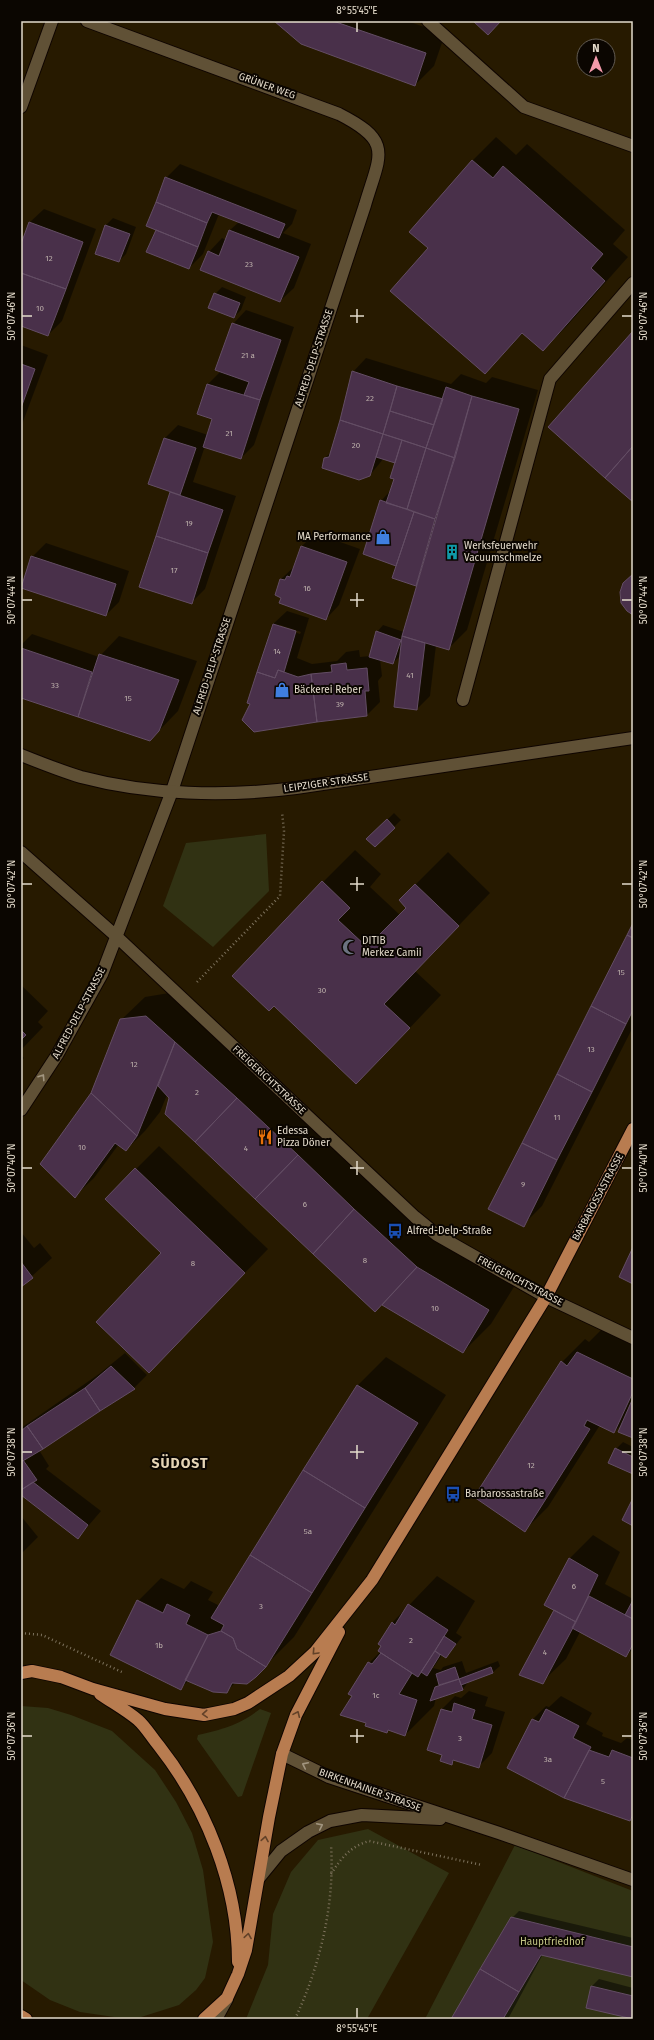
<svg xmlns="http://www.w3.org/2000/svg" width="654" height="2040" font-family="'Fira Sans',sans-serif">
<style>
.green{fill:#313213}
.shadow{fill:#0007;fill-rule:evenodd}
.building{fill:#49304a;stroke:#634d64}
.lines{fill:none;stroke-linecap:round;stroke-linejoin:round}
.lane-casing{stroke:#0f0500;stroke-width:14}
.street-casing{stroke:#0f0500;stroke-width:14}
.secondary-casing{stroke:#0f0500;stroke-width:14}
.primary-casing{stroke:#0f0500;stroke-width:14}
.path{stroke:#7e735d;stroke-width:2.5;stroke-dasharray:1 3;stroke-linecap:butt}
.lane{stroke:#605136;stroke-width:12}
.street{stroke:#605136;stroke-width:12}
.secondary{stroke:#605136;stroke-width:12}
.primary{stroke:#b87c50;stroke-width:12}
.oneway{stroke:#a29680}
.oneway2{stroke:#624128}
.ticks{fill:none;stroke:#e4dbcb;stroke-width:1.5}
.labels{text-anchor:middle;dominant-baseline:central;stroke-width:4;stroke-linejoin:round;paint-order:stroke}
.number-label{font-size:8px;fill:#bdb0ab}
.street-label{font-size:10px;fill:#e4dbcb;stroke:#0b0601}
.poi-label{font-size:10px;fill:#e4dbcb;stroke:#0b0601;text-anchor:start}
.park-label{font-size:10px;fill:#c4c686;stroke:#0b0601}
.district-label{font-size:14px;font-weight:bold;letter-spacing:1px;fill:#e5d4b5;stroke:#0b0601}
.neatline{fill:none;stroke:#e4dbcb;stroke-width:1.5}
.ticks-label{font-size:10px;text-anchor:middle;fill:#e4dbcb}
</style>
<rect width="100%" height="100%" fill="#271a00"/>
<path class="green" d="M266,834L269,891L213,947L163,906L186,843Z
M21,1706L48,1708L71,1715L112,1731L155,1770L176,1802L192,1833L203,1870L213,1942L205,1978L196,1990L179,2005L138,2018H121L80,2012L50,2000L21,1980Z
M260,1709L271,1713L242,1796L238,1797L197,1739L198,1735C224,1729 239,1725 260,1709Z
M368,1829L449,1873L367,2019H246L268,1965L273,1914L291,1872L318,1840Z
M515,1845L633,1891V2019H425Z"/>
<path class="shadow" d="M276,21H407L445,34L434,66L415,85Z
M496,137L516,155L527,144L625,230L613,244L628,257L566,327L543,350L523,333L485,373L429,248L410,232L473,160Z
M180,164L297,210L292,224L283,233L311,244L294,288L280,301L209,252L222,238L226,240L230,230L239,222L219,214L203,254L189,268L157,229L166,178Z
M44,209L96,229L62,321L48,335L21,325V247L30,222Z
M113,218L136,227L126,254L119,261L96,253L106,225Z
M222,287L246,297L241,310L234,317L215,294Z
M246,310L294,327L254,445L241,458L205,446L193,482L236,496L205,589L191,603L140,586L171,491L165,438L178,425L208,435L214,418L199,413L208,384L221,371L233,324Z
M21,345L48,355L21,427Z
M366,358L451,384L461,374L486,383L492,377L538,390L467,630L448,649L436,645L430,696L417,709L401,655L393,663L380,659L382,676L378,681L380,702L367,715L254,731L251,703L273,624L287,611L309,618L297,658L312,664L337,661L346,652L359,650L360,657L370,656L377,632L383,625L404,632L418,585L393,578L398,565L381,501L391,490L395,478L397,459L384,458L370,475L325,458L331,452L351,383L353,372ZM280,625L301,632L300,634L280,627Z
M315,533L360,549L339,605L326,619L282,597L281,579L295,566L302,546Z
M46,543L129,571L119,602L106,615L32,557Z
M32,634L99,657L119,636L197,661L178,711L150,740L21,697V645Z
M394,813L401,820L375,846L368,839Z
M355,850L381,874L370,887L400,915L407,908L400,900L448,852L490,893L415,971L441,995L388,1051L323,882Z
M633,925V1027L542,1206L523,1225Z
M21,985L48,1011L38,1022L43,1027L21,1050Z
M169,993L445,1239L517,1282L491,1324L463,1352L382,1304L167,1095L160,1112L145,1131L126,1150L119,1144L94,1178L75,1196L92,1094L121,1020L145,997Z
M21,1055L24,1058L21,1061Z
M159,1146L268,1249L172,1348L163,1253L106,1199Z
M21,1232L34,1248L40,1243L52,1258L21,1286Z
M601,1330L633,1345V1437L623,1423L614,1432L600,1425L548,1507L525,1530L562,1362L585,1339L589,1342Z
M125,1353L147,1375L134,1388L39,1450L49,1466L46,1469L101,1511L78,1538L21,1494V1428L99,1374Z
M386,1357L446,1395L294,1637L265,1666L236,1682L226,1692L189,1680L180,1689L138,1601L161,1578L184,1589L191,1581L213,1592L208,1600L220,1606L357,1386Z
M623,1442L633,1447V1473L616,1449Z
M21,1516L38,1537L21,1554Z
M593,1535L620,1552L605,1584L633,1599V1649L626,1656L580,1632L566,1659L542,1682L555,1609L545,1605L570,1558Z
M437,1576L475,1601L456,1633L462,1637L446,1657L442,1655L433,1668L441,1670L443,1667L462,1661L466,1673L498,1661L500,1666L493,1672L469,1681L463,1689L436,1698L434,1706L405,1735L389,1729L387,1732L367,1723L354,1696L369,1663L381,1651L392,1623Z
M469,1691L488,1697L485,1706L505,1712L492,1753L478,1767L456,1759L451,1764L444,1754L429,1750L442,1709L455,1696L461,1698Z
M561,1696L592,1713L586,1724L603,1733L602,1736L621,1743L627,1738L633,1740V1821L565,1797L508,1768L533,1719L546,1706L549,1707Z
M519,1911L633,1938V1976L543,1954L508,2019H452L512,1918Z
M599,1979L633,1988V2019L587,2007L592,1986Z"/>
<path class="building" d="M274,21H333L426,53L415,86L301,44Z
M473,21H501L488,35Z
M472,160L493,178L503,166L603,254L591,268L605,281L543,351L522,333L485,374L390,291L428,248L409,232Z
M165,177L285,224L279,238L212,212L207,223L156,202Z
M156,202L207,223L198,247L146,226Z
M29,222L83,242L66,289L21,273V244Z
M105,225L130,234L119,262L95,254Z
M156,230L198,247L189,269L146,252Z
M229,230L299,257L280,302L200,270L208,251L219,256Z
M21,273L66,289L48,336L21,326Z
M214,293L240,303L234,318L208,308Z
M232,323L281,340L260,400L244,395L249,382L215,370Z
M633,331V446L605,478L548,427Z
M21,364L35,369L21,408Z
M352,371L397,386L383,434L340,420Z
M207,384L260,400L241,459L203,447L212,419L197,414Z
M397,386L443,399L434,425L390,411Z
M446,387L472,396L455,458L426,448Z
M472,396L519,409L449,650L402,636Z
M390,411L434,425L426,448L383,434Z
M340,420L383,434L370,476L359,480L322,468L324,458L329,457Z
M383,434L402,440L395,463L376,457Z
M164,438L196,448L180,495L148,484Z
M402,440L426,448L407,509L386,503L394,479L390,478Z
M633,446V502L605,478Z
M426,448L455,458L435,519L407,509Z
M170,492L223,510L208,553L156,536Z
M380,500L414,512L396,566L363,554Z
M414,512L435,519L416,586L392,578Z
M156,536L208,553L192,604L139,587Z
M301,546L347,562L326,620L279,603L281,598L275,595L280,579L285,580L287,576L290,577Z
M31,556L116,584L106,616L21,588Z
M633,574V615L627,611L621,603L620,592L623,583Z
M273,624L296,631L284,672L278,670L275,678L257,672Z
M376,631L401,640L393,664L369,657Z
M402,636L425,643L417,710L394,707Z
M21,648L92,672L78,717L21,698Z
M99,654L179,680L159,731L150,741L78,717Z
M346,663L347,670L367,668L369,691H365L367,716L317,722L311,674L332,672L331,665Z
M278,670L298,677L311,674L317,722L254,732L242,720L250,704L247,703L257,672L275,678Z
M387,819L395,828L375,847L366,839Z
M322,881L350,908L338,920L367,947L406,908L399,900L415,884L459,926L384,1004L410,1028L356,1084L274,1006L269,1011L232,976Z
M633,923V938L627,935Z
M627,935L633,938V1010L626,1024L591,1006Z
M591,1006L626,1024L592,1092L557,1074Z
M146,1016L175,1042L137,1136L91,1093L120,1019Z
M21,1030L26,1035L21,1040Z
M175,1042L237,1098L195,1142L165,1114L169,1098L158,1086Z
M557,1074L592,1092L557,1160L522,1143Z
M91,1093L137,1136L126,1151L115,1143L75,1198L40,1164Z
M237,1098L298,1155L255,1199L195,1142Z
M522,1143L557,1160L524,1227L488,1209Z
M298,1155L354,1209L313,1254L255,1199Z
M135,1168L245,1273L149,1373L96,1322L161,1253L105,1199Z
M354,1209L417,1267L375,1312L313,1254Z
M633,1247V1284L619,1277Z
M21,1262L33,1278L21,1287Z
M417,1267L489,1310L463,1353L382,1305Z
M577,1352L633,1379V1392L614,1433L587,1420L584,1426L590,1429L525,1532L474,1497L561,1361L567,1366Z
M111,1366L135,1389L100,1411L85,1388Z
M357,1385L418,1423L365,1508L303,1470Z
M85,1388L100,1411L43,1449L27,1426Z
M633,1398V1438L618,1432Z
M27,1426L43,1449L21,1462V1431Z
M615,1448L633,1457V1474L608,1463Z
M23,1460L37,1480L21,1490V1462Z
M303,1470L365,1508L312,1593L250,1555Z
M33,1482L88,1525L78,1539L21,1495V1490Z
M633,1498V1526L622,1520Z
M250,1555L312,1593L266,1667L237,1649L233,1638L221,1631L224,1625L211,1618Z
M569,1558L598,1575L576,1622L544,1605Z
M589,1596L633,1619V1644L626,1657L572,1628Z
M137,1600L163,1613L167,1604L190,1615L186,1624L208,1635L181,1690L110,1655Z
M633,1600V1619L625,1615Z
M408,1604L448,1630L418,1677L378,1651L381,1646L378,1644L392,1622L395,1625Z
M554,1610L576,1622L543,1684L519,1675Z
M221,1631L233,1638L237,1649L266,1667L256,1677L247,1684L232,1683L227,1693L213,1692L185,1680L208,1635Z
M444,1636L456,1644L446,1658L435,1651Z
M435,1651L440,1655L427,1676L421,1672Z
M381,1653L412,1673L399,1694L417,1700L405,1736L388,1730L387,1733L365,1726L366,1723L340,1715L352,1696L348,1694L368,1662L372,1664Z
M455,1667L459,1679L439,1685L436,1674Z
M491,1667L493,1673L461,1685L459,1679Z
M459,1679L463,1690L430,1701L435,1687Z
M454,1703L475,1710L472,1719L492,1725L479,1768L453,1760L452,1765L440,1761L442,1755L427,1750L441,1709L452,1712Z
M546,1709L579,1726L573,1738L591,1747L564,1798L507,1768L532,1719L539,1722Z
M589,1750L609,1757L612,1750L633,1758V1814L630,1821L564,1798Z
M511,1917L633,1947V1977L541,1955L519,1992L480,1969Z
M480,1969L519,1992L503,2019H451Z
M591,1986L633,1996V2019L586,2008Z"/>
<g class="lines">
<g class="lane-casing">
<path id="lane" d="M428,21L524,107L633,146
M463,700L550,379L633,283"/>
</g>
<g class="street-casing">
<path id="street" d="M21,107L52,21
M21,852L116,936L415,1217L437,1235L546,1297L633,1338
M21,1110L57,1055L102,974L172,791L365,205C380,154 394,142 339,114L87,21
M282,1754L329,1777L499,1833L633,1880
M259,1878L281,1851L308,1832L330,1821L362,1815L440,1819"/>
</g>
<g class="secondary-casing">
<path id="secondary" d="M21,755C41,763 61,771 81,777C149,795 226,797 296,788L633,738
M216,2019L227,1999"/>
</g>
<g class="primary-casing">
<path id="primary" d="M21,1673L32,1671L61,1677L93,1689L165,1709L204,1715L234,1709L248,1703L289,1676L315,1652L372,1580L546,1297L633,1129
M100,1694C113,1703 126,1710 138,1720C146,1727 152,1738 159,1746C206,1806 238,1885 238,1962
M21,2016L26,2019
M204,2019L227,1998L238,1974L246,1950L269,1817L282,1754L296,1715L339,1632"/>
</g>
<path class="path" d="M197,982L280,896L284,831L282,812
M21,1633L42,1635L124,1673
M331,1874C342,1857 350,1847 369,1841L482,1865
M295,2019C320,1966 335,1904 331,1845"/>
<use href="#lane" class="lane"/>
<use href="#street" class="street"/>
<use href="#secondary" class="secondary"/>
<use href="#primary" class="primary"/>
</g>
<defs><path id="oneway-chevron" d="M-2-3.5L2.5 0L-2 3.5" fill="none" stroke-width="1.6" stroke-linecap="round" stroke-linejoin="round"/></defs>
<g class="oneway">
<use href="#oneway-chevron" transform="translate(42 1077) rotate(-57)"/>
<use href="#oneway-chevron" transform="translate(305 1765) rotate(-154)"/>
<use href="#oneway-chevron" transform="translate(320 1826) rotate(-26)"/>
</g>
<g class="oneway2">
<use href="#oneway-chevron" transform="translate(315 1652) rotate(133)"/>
<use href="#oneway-chevron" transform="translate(205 1714) rotate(176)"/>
<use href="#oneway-chevron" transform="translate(297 1714) rotate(-66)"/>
<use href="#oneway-chevron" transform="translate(265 1839) rotate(-80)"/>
<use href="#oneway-chevron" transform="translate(248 1936) rotate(-81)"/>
</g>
<path class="ticks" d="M357,22V32M357,309V323M22,316H32M350,316H364M622,316H632M357,593V607M22,600H32M350,600H364M622,600H632M357,877V891M22,884H32M350,884H364M622,884H632M357,1161V1175M22,1168H32M350,1168H364M622,1168H632M357,1445V1459M22,1452H32M350,1452H364M622,1452H632M357,1729V1743M22,1736H32M350,1736H364M622,1736H632M357,2008V2018"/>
<defs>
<g id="shop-bare" transform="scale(1.2)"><path d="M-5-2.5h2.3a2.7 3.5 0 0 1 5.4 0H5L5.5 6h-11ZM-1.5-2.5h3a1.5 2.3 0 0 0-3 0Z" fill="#3f7fe0" stroke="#0b0601" stroke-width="2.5" paint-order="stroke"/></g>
<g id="building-bare" transform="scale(1.2)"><path d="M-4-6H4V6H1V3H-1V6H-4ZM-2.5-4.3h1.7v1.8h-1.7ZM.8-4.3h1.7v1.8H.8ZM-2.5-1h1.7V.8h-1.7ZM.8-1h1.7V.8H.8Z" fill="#0f9aa8" stroke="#0b0601" stroke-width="2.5" paint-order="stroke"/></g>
<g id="mosque-bare" transform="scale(1.2)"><path d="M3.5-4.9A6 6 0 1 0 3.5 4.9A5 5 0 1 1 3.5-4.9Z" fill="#6b7280" stroke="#0b0601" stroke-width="2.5" paint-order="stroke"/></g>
<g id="restaurant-bare" transform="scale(1.2)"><path d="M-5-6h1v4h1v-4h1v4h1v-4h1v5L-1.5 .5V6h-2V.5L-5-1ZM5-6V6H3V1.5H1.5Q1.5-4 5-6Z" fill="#e8710a" stroke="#0b0601" stroke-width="2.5" paint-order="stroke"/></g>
<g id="bus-bare" transform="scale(1.2)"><path d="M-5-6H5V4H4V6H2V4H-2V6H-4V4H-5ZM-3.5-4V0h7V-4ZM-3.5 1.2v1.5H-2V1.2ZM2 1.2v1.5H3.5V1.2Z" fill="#1a4fb4" stroke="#0b0601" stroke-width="2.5" paint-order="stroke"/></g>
</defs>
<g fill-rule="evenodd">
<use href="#shop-bare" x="383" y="537"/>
<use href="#building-bare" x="452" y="552"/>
<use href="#shop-bare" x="282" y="690"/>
<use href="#mosque-bare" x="350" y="947"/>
<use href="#restaurant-bare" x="265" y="1137"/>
<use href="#bus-bare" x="395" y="1231"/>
<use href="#bus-bare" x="453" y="1494"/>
</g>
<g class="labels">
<g class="number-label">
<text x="49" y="258">12</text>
<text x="249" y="264">23</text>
<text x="40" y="308">10</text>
<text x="248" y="355">21 a</text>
<text x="370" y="398">22</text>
<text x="229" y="433">21</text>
<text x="356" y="445">20</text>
<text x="189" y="523">19</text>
<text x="174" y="570">17</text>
<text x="307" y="588">16</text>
<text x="277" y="651">14</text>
<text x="410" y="675">41</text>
<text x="55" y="685">33</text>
<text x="128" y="698">15</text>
<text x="340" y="704">39</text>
<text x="621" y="972">15</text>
<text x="322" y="990">30</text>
<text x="591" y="1049">13</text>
<text x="134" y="1064">12</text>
<text x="197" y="1092">2</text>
<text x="557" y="1117">11</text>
<text x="82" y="1147">10</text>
<text x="246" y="1148">4</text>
<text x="523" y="1184">9</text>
<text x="305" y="1204">6</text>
<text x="365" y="1260">8</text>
<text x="193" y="1263">8</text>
<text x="435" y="1308">10</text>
<text x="531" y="1465">12</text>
<text x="308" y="1531">5a</text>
<text x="574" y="1586">6</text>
<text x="261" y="1606">3</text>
<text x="411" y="1640">2</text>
<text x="159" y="1645">1b</text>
<text x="545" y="1652">4</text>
<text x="376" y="1695">1c</text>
<text x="460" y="1738">3</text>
<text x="548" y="1759">3a</text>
<text x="603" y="1781">5</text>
</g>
<g class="street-label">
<text transform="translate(267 86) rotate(20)">GRÜNER WEG</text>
<text transform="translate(314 358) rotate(-72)">ALFRED-DELP-STRASSE</text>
<text transform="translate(212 666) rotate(-72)">ALFRED-DELP-STRASSE</text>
<text transform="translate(326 783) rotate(-8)">LEIPZIGER STRASSE</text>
<text transform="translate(79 1013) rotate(-62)">ALFRED-DELP-STRASSE</text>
<text transform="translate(269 1080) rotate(43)">FREIGERICHTSTRASSE</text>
<text transform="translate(598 1197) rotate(-62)">BARBAROSSASTRASSE</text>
<text transform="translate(520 1281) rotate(28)">FREIGERICHTSTRASSE</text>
<text transform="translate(370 1790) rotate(20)">BIRKENHAINER STRASSE</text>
</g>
<g class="poi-label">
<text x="371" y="537" text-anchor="end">MA Performance</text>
<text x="464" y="546">Werksfeuerwehr<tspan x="464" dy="12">Vacuumschmelze</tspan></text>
<text x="294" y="690">Bäckerei Reber</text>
<text x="362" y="941">DITIB<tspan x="362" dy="12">Merkez Camii</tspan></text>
<text x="277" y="1131">Edessa<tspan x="277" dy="12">Pizza Döner</tspan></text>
<text x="407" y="1231">Alfred-Delp-Straße</text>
<text x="465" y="1494">Barbarossastraße</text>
</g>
<g class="park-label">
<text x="552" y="1942">Hauptfriedhof</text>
</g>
<g class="district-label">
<text x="180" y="1463">SÜDOST</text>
</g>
</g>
<rect width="654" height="2040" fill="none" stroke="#0b0601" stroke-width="44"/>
<g transform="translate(596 58)"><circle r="19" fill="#0b0601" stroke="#625b52"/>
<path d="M0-3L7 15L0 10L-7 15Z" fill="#f39aaa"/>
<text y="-6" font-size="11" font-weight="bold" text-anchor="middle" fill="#e4dbcb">N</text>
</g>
<rect x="22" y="22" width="610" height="1996" class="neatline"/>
<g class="ticks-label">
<text x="357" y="14">8°55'45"E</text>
<text transform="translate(11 316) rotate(-90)" y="4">50°07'46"N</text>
<text transform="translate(643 316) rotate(-90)" y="4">50°07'46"N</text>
<text transform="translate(11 600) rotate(-90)" y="4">50°07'44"N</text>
<text transform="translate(643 600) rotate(-90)" y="4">50°07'44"N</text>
<text transform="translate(11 884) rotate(-90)" y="4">50°07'42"N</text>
<text transform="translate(643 884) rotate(-90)" y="4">50°07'42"N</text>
<text transform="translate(11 1168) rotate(-90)" y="4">50°07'40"N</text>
<text transform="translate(643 1168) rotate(-90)" y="4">50°07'40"N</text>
<text transform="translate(11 1452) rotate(-90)" y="4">50°07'38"N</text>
<text transform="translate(643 1452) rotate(-90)" y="4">50°07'38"N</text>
<text transform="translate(11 1736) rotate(-90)" y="4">50°07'36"N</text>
<text transform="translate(643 1736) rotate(-90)" y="4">50°07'36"N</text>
<text x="357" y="2032">8°55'45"E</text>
</g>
</svg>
